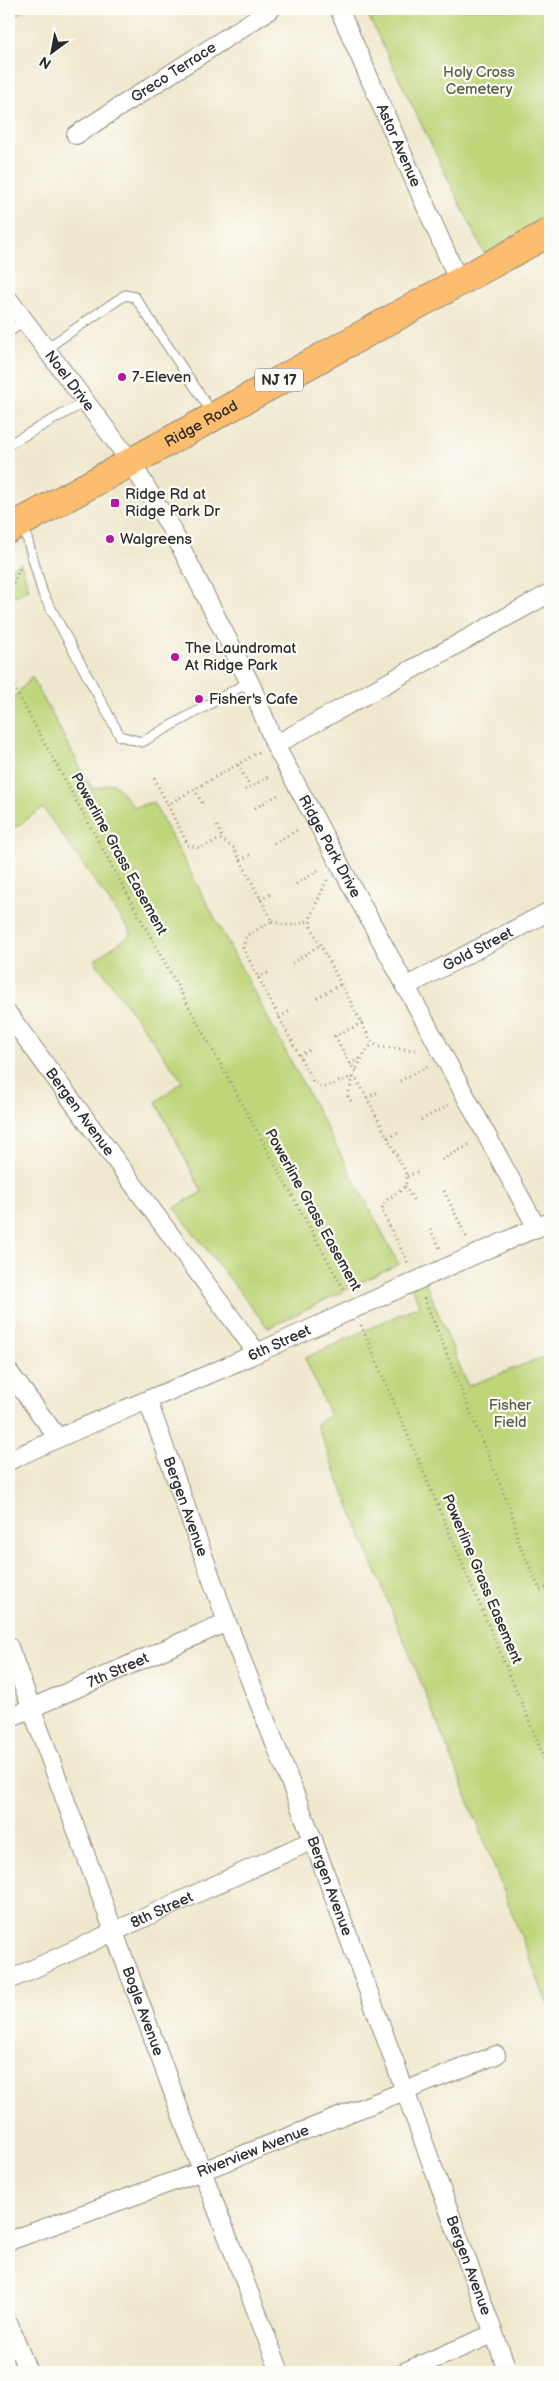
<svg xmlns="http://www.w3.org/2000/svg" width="559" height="2381" font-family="'Balsamiq Sans',sans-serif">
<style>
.green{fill:#bed579;stroke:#748052}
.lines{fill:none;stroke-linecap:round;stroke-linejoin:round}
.lane-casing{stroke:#8e8a7c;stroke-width:11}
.street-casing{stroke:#8e8a7c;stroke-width:20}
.primary-casing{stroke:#8e8a7c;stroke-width:30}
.path{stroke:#8e8a7c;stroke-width:3;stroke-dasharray:1 4;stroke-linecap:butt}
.lane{stroke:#fff;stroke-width:9}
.street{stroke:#fff;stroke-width:18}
.primary{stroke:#fcbd6e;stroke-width:28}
.poi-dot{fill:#b5179e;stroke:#fdfcf7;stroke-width:2}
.labels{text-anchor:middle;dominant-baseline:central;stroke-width:4.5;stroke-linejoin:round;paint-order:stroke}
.shield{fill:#fdfcf7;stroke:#6a6a68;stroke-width:1}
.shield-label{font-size:14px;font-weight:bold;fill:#2b2b2b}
.street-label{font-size:15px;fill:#2b2b2b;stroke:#fdfcf7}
.park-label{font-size:15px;fill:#575e42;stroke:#fdfcf7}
.poi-label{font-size:15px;fill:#2b2b2b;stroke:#fdfcf7;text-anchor:start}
</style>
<rect width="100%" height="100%" fill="#fdfcf7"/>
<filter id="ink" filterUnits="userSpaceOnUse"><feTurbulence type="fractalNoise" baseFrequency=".02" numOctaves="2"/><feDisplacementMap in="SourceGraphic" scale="10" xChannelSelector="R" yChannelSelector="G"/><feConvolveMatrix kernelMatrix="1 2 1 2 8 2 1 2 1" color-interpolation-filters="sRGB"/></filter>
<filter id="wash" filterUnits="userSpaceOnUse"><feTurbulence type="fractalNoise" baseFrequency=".0096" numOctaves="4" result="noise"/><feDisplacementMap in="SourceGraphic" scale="20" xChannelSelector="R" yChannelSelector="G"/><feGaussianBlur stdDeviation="1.12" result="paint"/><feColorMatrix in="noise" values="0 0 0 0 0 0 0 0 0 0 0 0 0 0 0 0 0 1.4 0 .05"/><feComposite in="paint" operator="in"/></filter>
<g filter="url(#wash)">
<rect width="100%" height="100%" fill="#f0e8ce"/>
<path class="green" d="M9,9H26L9,20Z
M365,9H550V232L490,265Z
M21,563L29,589L9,599V569Z
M32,677L92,789L114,783L134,807L153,802L399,1264L268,1328L174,1208L202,1192L156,1102L182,1081L94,960L132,934L43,808L14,828L9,817V702Z
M423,1276L468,1386L546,1356L550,1369V2011L455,1766L316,1424L330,1416L305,1358L420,1305L409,1283Z"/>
</g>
<g filter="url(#ink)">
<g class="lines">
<g class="lane-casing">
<path id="lane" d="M9,332L24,321
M44,350L125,295L135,297L213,414
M9,444L85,402
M23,524L43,594L120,736L142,742L249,682"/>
</g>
<g class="street-casing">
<g id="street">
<path id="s1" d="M339,9L459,282"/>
<path id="s2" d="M76,135L271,9"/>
<path id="s3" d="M9,300L131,462L172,530L252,687L275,745L537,1228"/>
<path d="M275,745L550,593"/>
<path id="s4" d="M405,987L550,911"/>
<path id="s5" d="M9,1015L257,1353"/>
<path d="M9,1372L58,1438"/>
<path id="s6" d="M148,1401L227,1622L313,1840L508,2372"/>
<path id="s7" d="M9,1461C80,1426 155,1398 228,1366C335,1318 442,1268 550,1222"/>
<path id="s8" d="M9,1647L202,2171L280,2372"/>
<path id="s9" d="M9,1718L227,1622"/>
<path id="s10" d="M9,1980L313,1840"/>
<path id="s11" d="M9,2241L202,2171L496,2055"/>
<path d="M9,2324L28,2372"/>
<path d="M404,2372L493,2334"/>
</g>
</g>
<g class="primary-casing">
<g id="primary">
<path id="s12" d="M9,529L550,232"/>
</g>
</g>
<path class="path" d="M9,586L14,582L20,568
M9,678L345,1292
M238,765L250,787
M154,778L188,845L201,848L220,839L234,848L272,921L246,936L243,948L313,1082L323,1088L351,1077L358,1081L405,1171C413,1197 383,1191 382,1211L409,1265
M194,789L203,804
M245,790L270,776
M167,805L259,752
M255,808L278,795
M217,826L223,840
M274,843L299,829
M240,860L252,854
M327,880L311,915L310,925L371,1041L378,1047L418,1050
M296,884L321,869
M260,899L273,893
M272,921C287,927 295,926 310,920
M292,963L320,945
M258,978L270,972
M317,998L341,984
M279,1017L291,1011
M299,1055L312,1049
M350,1064L362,1057
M356,1071L350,1064L335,1036L362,1023
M400,1081L428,1066
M367,1098L378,1092
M351,1101L348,1096C353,1077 359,1058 373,1043
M421,1120L449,1105
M388,1138L399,1132
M442,1160L470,1144
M407,1176L420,1171
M405,1186L415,1203
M444,1191L467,1238
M430,1229L441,1250
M424,1298L514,1519L517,1539L540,1590L546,1588
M361,1325L536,1737L550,1776"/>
<use href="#lane" class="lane"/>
<use href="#street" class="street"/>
<use href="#primary" class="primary"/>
</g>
</g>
<g class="poi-dot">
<circle cx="122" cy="377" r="5"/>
<rect x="110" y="498" width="10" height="10" rx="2.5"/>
<circle cx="110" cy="539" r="5"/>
<circle cx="175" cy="657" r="5"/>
<circle cx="199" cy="699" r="5"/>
</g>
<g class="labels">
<rect class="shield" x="255" y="368.5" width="48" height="23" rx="4"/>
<g class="shield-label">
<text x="279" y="380">NJ 17</text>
</g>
<g class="street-label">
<text stroke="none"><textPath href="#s2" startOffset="116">Greco Terrace</textPath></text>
<text stroke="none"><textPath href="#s1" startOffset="149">Astor Avenue</textPath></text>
<text stroke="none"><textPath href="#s3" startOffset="101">Noel Drive</textPath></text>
<text stroke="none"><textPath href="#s12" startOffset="219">Ridge Road</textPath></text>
<text stroke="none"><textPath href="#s3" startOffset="636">Ridge Park Drive</textPath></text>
<text transform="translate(119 854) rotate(61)">Powerline Grass Easement</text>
<text stroke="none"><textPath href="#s4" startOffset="82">Gold Street</textPath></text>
<text stroke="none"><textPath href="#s5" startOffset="120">Bergen Avenue</textPath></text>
<text transform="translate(313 1210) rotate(61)">Powerline Grass Easement</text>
<text stroke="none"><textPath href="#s7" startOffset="295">6th Street</textPath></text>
<text stroke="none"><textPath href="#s6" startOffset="112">Bergen Avenue</textPath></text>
<text transform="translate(482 1579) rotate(67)">Powerline Grass Easement</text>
<text stroke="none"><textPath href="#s9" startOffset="119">7th Street</textPath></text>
<text stroke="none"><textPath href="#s6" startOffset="518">Bergen Avenue</textPath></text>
<text stroke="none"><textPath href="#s10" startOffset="168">8th Street</textPath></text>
<text stroke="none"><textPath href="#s8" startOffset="388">Bogle Avenue</textPath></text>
<text stroke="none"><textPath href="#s11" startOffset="260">Riverview Avenue</textPath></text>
<text stroke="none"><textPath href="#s6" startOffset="922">Bergen Avenue</textPath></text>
</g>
<g class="park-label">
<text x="479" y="72">Holy Cross<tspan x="479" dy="17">Cemetery</tspan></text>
<text x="510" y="1405">Fisher<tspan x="510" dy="17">Field</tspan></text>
</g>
<g class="poi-label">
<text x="132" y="377">7-Eleven</text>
<text x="125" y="494">Ridge Rd at<tspan x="125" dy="17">Ridge Park Dr</tspan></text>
<text x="120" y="539">Walgreens</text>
<text x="185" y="648">The Laundromat<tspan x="185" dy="17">At Ridge Park</tspan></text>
<text x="209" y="699">Fisher's Cafe</text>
</g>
</g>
<rect width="559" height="2381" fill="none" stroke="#fdfcf7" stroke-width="30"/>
<g transform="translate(52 52) rotate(212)" stroke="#fdfcf7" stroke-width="4" paint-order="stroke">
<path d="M0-4L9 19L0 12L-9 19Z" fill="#2b2b2b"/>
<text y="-8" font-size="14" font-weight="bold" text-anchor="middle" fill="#2b2b2b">N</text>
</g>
</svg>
